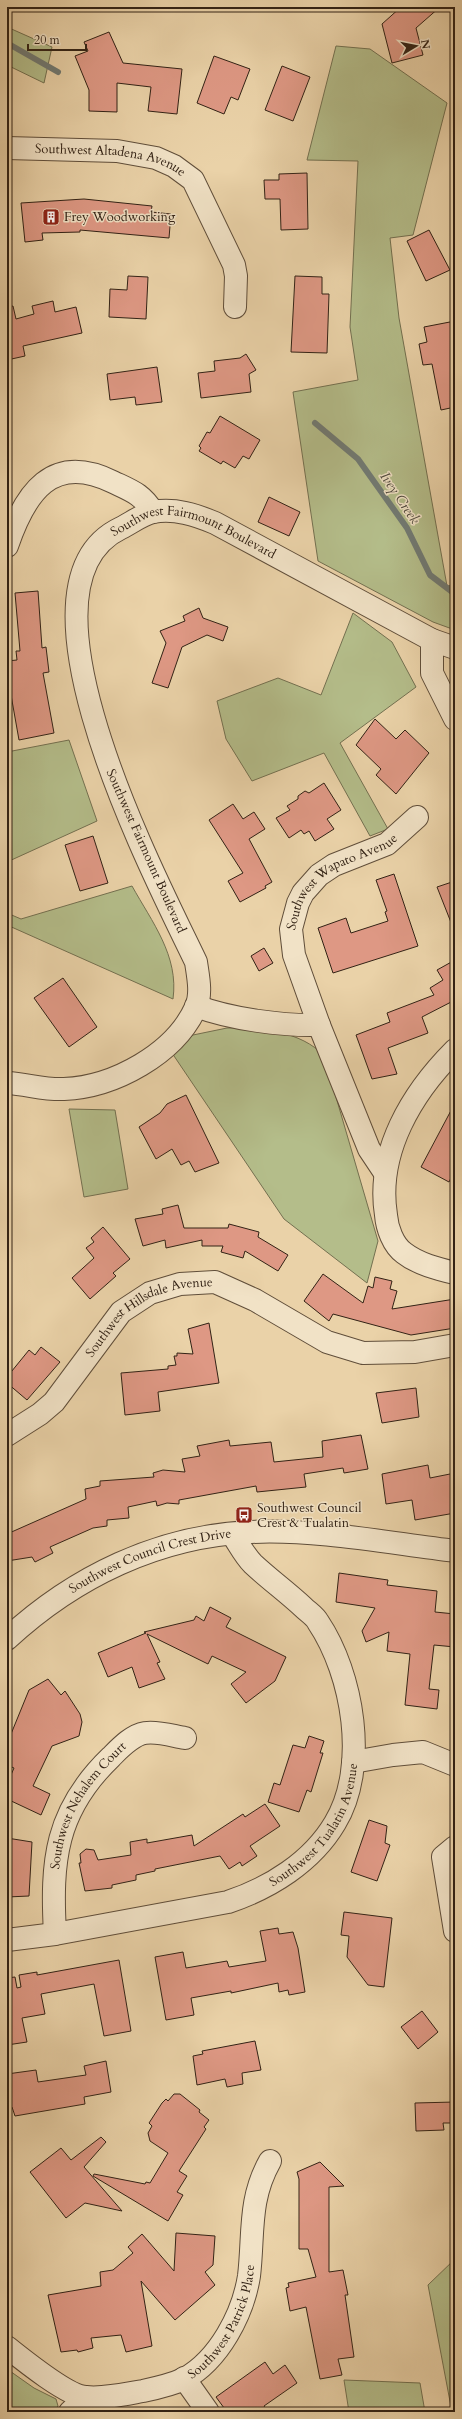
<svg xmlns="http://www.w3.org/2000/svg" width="462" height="2419" font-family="Cardo,serif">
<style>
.green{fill:#b4bd8a;stroke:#737050}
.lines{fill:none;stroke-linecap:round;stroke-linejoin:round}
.stream{stroke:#717a73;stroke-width:6}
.building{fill:#de9884;stroke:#322215}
.minor-casing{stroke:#604e3a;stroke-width:24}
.tertiary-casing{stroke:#604e3a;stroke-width:24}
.minor{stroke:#f1e2c6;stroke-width:22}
.tertiary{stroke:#f1e2c6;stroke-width:22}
.labels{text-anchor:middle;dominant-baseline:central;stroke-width:3;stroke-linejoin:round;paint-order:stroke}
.street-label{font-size:13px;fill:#322215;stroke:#f1e2c6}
.poi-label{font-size:13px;fill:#322215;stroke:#f1e2c6;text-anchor:start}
.water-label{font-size:14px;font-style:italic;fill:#4c473c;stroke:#f1e2c6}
</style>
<rect width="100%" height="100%" fill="#ead2a8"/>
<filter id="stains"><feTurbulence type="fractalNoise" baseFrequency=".005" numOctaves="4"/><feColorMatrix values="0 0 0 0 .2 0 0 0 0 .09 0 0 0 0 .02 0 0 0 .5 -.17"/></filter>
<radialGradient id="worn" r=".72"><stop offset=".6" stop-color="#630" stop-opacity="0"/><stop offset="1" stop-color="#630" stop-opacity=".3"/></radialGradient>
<path class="green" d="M7,27L52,47L44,83L7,65Z
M336,46L370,49L447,103L413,235L390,238L399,318L447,586L455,585V630L433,622L318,561L293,392L358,380L350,327L358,161L307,160Z
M353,613L392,642L416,687L340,743L388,829L370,836L324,753L252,781L226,739L217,701L278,678L321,695Z
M69,740L97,821L7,862V752Z
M132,886C152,922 179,956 173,999L7,925V913L21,919Z
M227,1028C258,1027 302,1031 324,1056L378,1241L367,1283L284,1219L172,1053L193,1035Z
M69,1109L115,1110L128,1189L84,1197Z
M455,2259V2412H452L428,2285Z
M7,2369L34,2388L56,2399L58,2406L55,2411L7,2412Z
M344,2380L420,2383L425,2412H349Z"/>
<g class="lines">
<path class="stream" d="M7,43L58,72
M315,423L358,459L407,528L430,575L455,594"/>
</g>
<path class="building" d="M401,7H440L416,28L423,55L392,63L382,24Z
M109,32L123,63L182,69L177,114L148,111L151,87L117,83V112L89,111V90L75,56L88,51L84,42Z
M214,56L250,69L238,100L231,97L224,114L197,103Z
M282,66L310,77L293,121L265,110Z
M307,173L308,229L281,230L280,199H265L264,180H279V174Z
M84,199L152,206L151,212L171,214L169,238L80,230V232L42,233L43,240L25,242L21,203Z
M429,230L450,270L426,281L407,241Z
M128,276L148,277L146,319L109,317L110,289L127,290Z
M295,276L322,277V294H329L327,353L291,352Z
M53,301L55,312L76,307L82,333L23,346L25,356L7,360V307L13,306L16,319L34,314L32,306Z
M455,321V407L441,410L432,364L423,365L419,344L427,342L424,327Z
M246,354L256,370L249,374L251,392L201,398L198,373L215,371L214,361L240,358Z
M157,367L162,402L136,405L135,397L110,400L107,374Z
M220,416L260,440L249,459L243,456L235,468L223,461L221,464L199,451L201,448L199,446L207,432L210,433Z
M269,497L300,512L289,536L258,522Z
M38,591L42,648L46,647L49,672L43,673L54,733L19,740L11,695L7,696V661L17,660L16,651H20L15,593Z
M199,608L203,618L228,627L223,641L207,635L182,647L168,688L152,683L166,643L160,631L185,621L183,616Z
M375,719L396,739L405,730L429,753L396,794L376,775L381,769L356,745Z
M324,783L341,810L327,819L334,829L315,841L309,831L304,834L301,830L289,838L276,818L290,810L287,806L298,799V796L305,791L309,793Z
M233,804L243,819L254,812L265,829L249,839L272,882L265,886L266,888L240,902L228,881L243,873L209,820Z
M93,836L108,883L80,891L65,845Z
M394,874L418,946L333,973L318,928L346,918L351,933L388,921L385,912L387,911L376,880Z
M455,881V930H454L437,887Z
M264,948L273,963L259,971L251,956Z
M455,960V1000L422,1017L428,1033L388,1048L397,1074L372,1079L356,1035L390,1022L387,1013L434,995L430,988L443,980L437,970Z
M63,978L97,1027L69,1047L34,998Z
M186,1095L219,1163L195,1172L189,1161L181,1165L172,1149L156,1159L139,1127L160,1113L167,1104Z
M455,1103V1170L449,1182L421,1167Z
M178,1205L184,1228H228L229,1224L259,1232L258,1237L288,1255L278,1271L245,1251L243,1258L221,1252L223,1246H202V1240L166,1248L165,1240L143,1246L135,1219L163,1214L162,1209Z
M103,1227L130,1259L113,1273L116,1276L90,1299L72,1278L94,1258L86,1248L94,1242L91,1238Z
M323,1274L363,1303L368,1286L373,1288L375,1277L392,1281L390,1289L397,1291L392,1309L455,1299V1328L411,1335L333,1314L329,1321L304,1301Z
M209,1323L219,1383L158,1392L160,1411L125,1415L121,1373L168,1369V1366L176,1365L174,1356H177V1353L193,1354L188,1329Z
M41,1347L60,1362L27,1400L7,1383V1377L29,1350L35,1355Z
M416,1388L419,1417L382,1423L376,1393Z
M361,1435L368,1469L344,1473L343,1468L304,1474L306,1487L257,1492L256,1486L179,1500V1504L167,1503L157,1506L156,1501L128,1507L129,1518L107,1520V1526L93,1528L50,1547L53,1553L35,1562L32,1557L7,1561V1534L86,1499L85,1489L100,1486V1481L154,1477L153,1473L163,1470L185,1472L182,1459L200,1456L197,1446L229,1440L230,1446L271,1442L274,1462L323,1457L322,1441Z
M428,1465L430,1478L455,1473V1513L415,1520L412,1500L386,1504L382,1474Z
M339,1573L388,1580L387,1585L437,1591L435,1612L455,1614V1647L434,1645L429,1689L439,1690L437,1709L405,1705L410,1654L387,1651L389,1632L366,1642L362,1631L375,1608L336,1602Z
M210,1607L231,1618L226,1627L286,1657L275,1681L246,1703L231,1684L246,1672L212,1656L208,1664L147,1634L160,1662L157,1663L165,1679L139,1688L132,1667L108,1677L98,1653L146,1633L144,1632L194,1620L196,1616L204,1621Z
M48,1679L61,1695L65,1691L80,1714L82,1722L79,1736L52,1746L33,1786L50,1794L41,1815L7,1799V1784L14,1768L7,1765V1731L11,1734L29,1690Z
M309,1736L324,1741L320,1753H323L311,1792L307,1790L299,1812L268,1802L274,1783L280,1785L293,1745L305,1748Z
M265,1804L280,1826L250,1846L257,1856L242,1866L240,1862L229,1869L220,1856L155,1869V1871L136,1875V1880L112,1885V1888L85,1891L79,1863H81L80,1854L86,1849L94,1850L98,1860L131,1855L130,1842L147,1839V1843L192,1835L194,1846L243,1814L245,1817Z
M369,1820L387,1826L385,1843L390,1845L377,1881L351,1872Z
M7,1838L32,1842L29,1896L7,1897Z
M344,1912L392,1918L384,1987L368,1985L347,1957L349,1936L341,1935Z
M278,1928L279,1934L293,1932L298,1948L305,1992L289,1995L288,1990L279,1992L278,1983L231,1993V1991L191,1998L194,2015L166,2020L155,1957L183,1952L186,1968L227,1961L229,1967L266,1961L260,1931Z
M119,1960L131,2031L104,2036L94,1984L41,1994L45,2014L22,2018L27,2042L7,2045V1978L15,1977L17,1988L21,1987L19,1975L37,1972V1975Z
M422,2011L438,2032L418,2049L401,2027Z
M255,2041L261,2070L242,2073L243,2084L227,2087L225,2079L197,2085L193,2056L203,2054L202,2051Z
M106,2061L111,2092L84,2097L85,2104L15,2116L12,2107L7,2108V2074L36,2070L38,2082L86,2075L84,2066Z
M174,2094H180L200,2110L199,2112L209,2120L204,2127L206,2129L179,2171L187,2176L177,2192L183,2195L168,2221L93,2176L94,2174L145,2184L146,2182L150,2183L168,2153L150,2141L148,2133L152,2126L149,2123L162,2103L166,2099L168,2101Z
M455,2102V2123H443L444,2130L416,2131L415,2103Z
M101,2137L106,2142L84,2167L122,2211L85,2203L66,2218L30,2172L61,2148L71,2160Z
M320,2162L344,2186L329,2187V2272L343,2270L348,2295H345L354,2357L338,2359L342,2375L320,2379L306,2307L290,2311L286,2288L289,2287L288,2283L316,2277L308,2249H299V2179L297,2172Z
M176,2233L215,2236L213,2265L205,2272L215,2285L175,2320L141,2281L152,2346L126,2352L121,2335L91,2338L93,2348L78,2352L77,2350L61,2352L48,2295L101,2286L100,2272L113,2270L133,2253L128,2247L142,2234L174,2271Z
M265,2362L273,2374L285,2365L297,2383L264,2406L268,2412H227L216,2397Z"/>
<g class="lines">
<g class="minor-casing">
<g id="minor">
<path id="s1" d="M7,148L117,151L156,158L174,166L193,180L234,265L236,276L235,307"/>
<path d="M7,546C25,493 52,452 113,482C132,491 142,494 153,512"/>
<path d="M432,640V673L455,719"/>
<path d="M196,1006C230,1019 283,1026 319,1025"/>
<path d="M455,1050C412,1093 376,1152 386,1215C387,1228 393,1245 404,1253C418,1264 438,1269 455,1273"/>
<path id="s2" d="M385,1173L369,1149L319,1025L294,955L291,929L298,903L303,893L319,875L334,865L387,844L417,817"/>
<path id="s3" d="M7,1435L40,1414L54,1402L121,1312L150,1293L180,1284L215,1282L255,1300L327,1342L363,1353L415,1352L455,1345"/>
<path d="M353,1762L393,1755L423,1752L455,1765"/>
<path d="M455,1847L443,1857L455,1931"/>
<path id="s4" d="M55,1934C51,1861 55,1811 111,1757C120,1748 132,1735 145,1733C158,1731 173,1736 185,1738"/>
<path id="s5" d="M7,1940L55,1934L228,1902C270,1888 312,1862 335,1823C369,1767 353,1674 318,1622C315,1616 308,1612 303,1607C287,1592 269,1579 253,1564C244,1555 239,1544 232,1534"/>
<path id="s6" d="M7,2347C22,2359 68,2396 86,2397C104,2399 126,2394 143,2391C157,2388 171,2385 184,2379C219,2360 243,2314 249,2276C254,2234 248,2200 270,2161"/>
<path d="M184,2378L208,2412"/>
<path d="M70,2412L85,2398"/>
</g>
</g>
<g class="tertiary-casing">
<g id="tertiary">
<path id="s7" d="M7,1083C27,1084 44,1090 64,1089C114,1087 175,1054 196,1007C202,994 198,976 196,962C158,882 1,585 121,528C131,523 143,514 153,512C175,508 196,515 215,523L432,640L455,648"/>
<path id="s8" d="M7,1639C74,1577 158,1536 251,1532C318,1529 388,1543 455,1551"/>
</g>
</g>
<use href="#minor" class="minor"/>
<use href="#tertiary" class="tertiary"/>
</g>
<defs>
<g id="building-square" transform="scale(0.9)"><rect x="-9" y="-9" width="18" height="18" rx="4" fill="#8f2418" stroke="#f1e2c6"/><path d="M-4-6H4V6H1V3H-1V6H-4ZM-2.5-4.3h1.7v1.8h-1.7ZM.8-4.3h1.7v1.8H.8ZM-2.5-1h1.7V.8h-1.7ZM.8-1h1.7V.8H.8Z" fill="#fff"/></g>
<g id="bus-square" transform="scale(0.9)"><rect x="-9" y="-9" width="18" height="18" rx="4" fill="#8f2418" stroke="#f1e2c6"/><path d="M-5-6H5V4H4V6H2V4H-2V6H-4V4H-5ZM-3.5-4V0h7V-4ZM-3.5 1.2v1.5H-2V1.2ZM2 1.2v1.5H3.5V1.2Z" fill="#fff"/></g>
</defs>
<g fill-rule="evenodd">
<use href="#building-square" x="51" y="217"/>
<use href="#bus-square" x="244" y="1515"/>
</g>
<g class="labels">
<g class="street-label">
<text stroke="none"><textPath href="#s1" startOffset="105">Southwest Altadena Avenue</textPath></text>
<text stroke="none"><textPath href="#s7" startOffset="817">Southwest Fairmount Boulevard</textPath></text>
<text transform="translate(146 851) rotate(66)">Southwest Fairmount Boulevard</text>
<text stroke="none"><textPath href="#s2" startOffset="337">Southwest Wapato Avenue</textPath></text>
<text stroke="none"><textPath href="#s3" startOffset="192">Southwest Hillsdale Avenue</textPath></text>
<text stroke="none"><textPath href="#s8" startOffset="166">Southwest Council Crest Drive</textPath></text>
<text stroke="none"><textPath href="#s4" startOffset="138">Southwest Nehalem Court</textPath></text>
<text stroke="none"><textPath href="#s5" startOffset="347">Southwest Tualatin Avenue</textPath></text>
<text stroke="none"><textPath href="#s6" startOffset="266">Southwest Patrick Place</textPath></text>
</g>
<g class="poi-label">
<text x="64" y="217">Frey Woodworking</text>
<text x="257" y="1508">Southwest Council<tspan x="257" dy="15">Crest &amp; Tualatin</tspan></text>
</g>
<g class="water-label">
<text transform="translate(400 498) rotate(56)">Ivey Creek</text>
</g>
</g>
<rect width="462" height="2419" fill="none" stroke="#ead2a8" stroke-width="24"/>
<rect x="8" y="8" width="446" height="2403" fill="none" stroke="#322215" stroke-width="2"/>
<rect x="12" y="12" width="438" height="2395" fill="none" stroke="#322215"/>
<g transform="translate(416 46) rotate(80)" stroke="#f1e2c6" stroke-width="3" paint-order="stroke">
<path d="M0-3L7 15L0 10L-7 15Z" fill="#322215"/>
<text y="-6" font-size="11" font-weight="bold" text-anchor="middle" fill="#322215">N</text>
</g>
<path d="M28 44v6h58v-6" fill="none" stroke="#322215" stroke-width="2"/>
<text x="34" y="44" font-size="12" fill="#322215" stroke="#f1e2c6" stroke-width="3" paint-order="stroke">20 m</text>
<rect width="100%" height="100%" filter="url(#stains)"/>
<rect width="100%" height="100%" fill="url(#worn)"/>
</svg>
